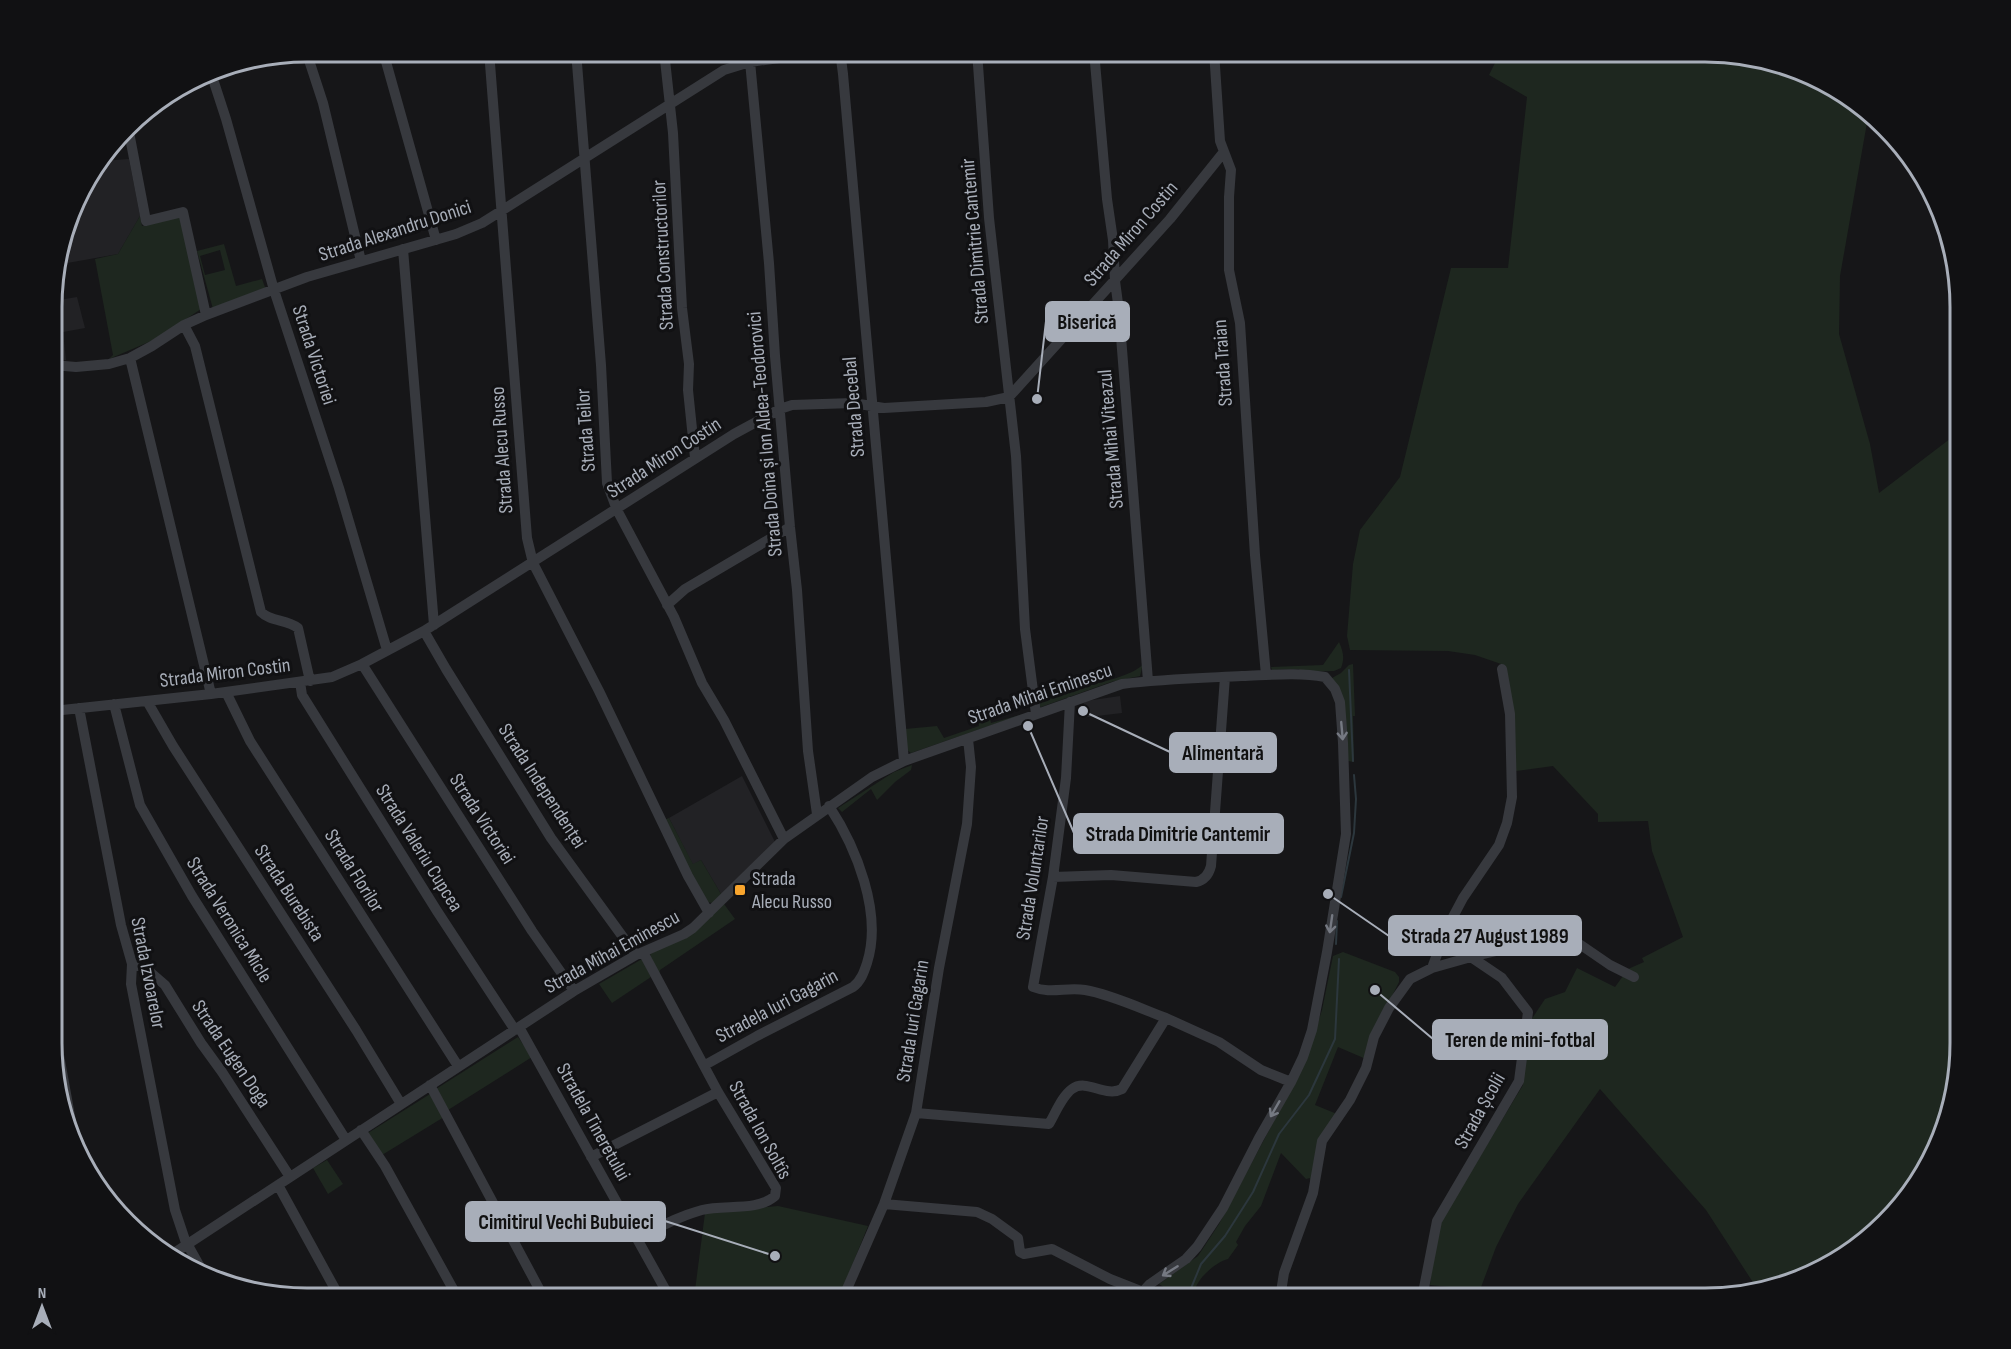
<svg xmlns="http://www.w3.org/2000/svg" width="2011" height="1349" font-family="'Sofia Sans Condensed',sans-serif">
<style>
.built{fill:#222225}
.green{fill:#1e271f;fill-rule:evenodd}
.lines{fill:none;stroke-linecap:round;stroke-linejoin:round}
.stream{stroke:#2c373d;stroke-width:2}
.minor{stroke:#37393e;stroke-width:10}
.oneway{stroke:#757982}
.poi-dot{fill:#f9a52d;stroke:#111113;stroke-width:2}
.labels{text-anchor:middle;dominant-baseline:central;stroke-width:6;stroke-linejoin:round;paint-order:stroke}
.street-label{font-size:20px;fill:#a8aeb9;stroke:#111113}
.poi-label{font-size:20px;fill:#a8aeb9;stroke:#111113;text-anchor:start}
.rim{fill:none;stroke:#a8aeb9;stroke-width:3}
.leader{fill:none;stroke:#a8aeb9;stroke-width:2}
.callout-dot{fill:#a8aeb9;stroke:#111113;stroke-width:2}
.callout{fill:#a8aeb9;stroke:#a8aeb9;stroke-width:2}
.callout-label{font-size:21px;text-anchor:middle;font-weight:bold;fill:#111}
</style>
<rect width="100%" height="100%" fill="#161618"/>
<path class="built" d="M129,159L140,216L118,254L56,265L78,193L102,161Z
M77,297L85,328L63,332L66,360L53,361V301Z
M1120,696L1122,713L1080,718V707L1086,701Z
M742,776L775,842L721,894L701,860L693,865L669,818Z"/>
<path class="green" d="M1501,51H1705L1786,64L1847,94L1868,117L1840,276L1839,334L1870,444L1879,493L1959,432V1059L1947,1124L1917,1185L1832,1264L1756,1287L1706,1210L1600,1089L1518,1204L1496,1247L1480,1290L1430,1285L1436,1233L1444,1216L1523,1085L1529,1023L1545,999L1565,992L1577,968L1615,987L1628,969L1644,962L1642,958L1683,937L1652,851L1648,821L1598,822V814L1553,766L1516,771L1504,665L1475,655L1448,651L1350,650L1347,636L1353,564L1360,530L1400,477L1451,268H1508L1527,97L1489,75Z
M140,216L142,226L180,216L201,309L158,338L109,359L113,355L95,259L118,254Z
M224,244L236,286L262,279L266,290L213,309L197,251ZM220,250L225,270L205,275L200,256Z
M1339,642C1343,651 1345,658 1341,668L1334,671L1300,672L1299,669L1272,670L1271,667L1323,665Z
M1143,664L1140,676L1111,682L1041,707L1038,705L1037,696C1060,691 1131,680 1143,664Z
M1353,664L1355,716H1353L1354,762L1348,761L1332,678L1341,673L1349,665Z
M988,712L991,723L1027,713L911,753L907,750L905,729L937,726L944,738L979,726L977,715Z
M912,765L911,770L895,782L877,800L871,789L842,812L838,808L894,772Z
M669,818L693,864L701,860L721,894L713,903L705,902L664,820Z
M724,904L735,919L660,970L659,976L651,958L650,953Z
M1343,952L1395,972L1399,977V982L1372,1036L1366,1059L1338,1047L1315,1105L1337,1114L1310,1185V1178L1306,1179L1281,1153L1261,1206L1245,1226L1236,1242L1238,1245L1228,1259C1218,1261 1203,1274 1198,1283C1195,1287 1195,1293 1193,1298H1180L1159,1284L1198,1256L1219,1224L1305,1063L1322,1010L1333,956Z
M642,959L651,977L612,1003L599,984Z
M518,1037L532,1057L448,1110L436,1089Z
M430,1094L444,1117L382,1155L368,1133Z
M327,1160L343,1184L328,1194L313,1168Z
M778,1206L868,1226L839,1298H694L705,1213Z"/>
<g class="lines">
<path class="stream" d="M1349,670L1353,761
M1341,897L1354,833L1356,799L1354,775
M1336,944L1337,921
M1187,1298L1201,1264L1225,1236L1253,1192L1279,1134L1309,1095L1335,1039L1339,959"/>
<path class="minor" d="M306,51L323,103L361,261
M383,51L436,240
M489,51L527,538L533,563L599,691L688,876L709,913
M576,51L601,365L607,483L617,510L674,617L702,683L724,720L784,839
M664,51L673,133L682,308L689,364L688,390L695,458
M749,51L769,263L775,356L790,527L797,590L808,751L817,814
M840,51L843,74L904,761
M977,51L989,218L1016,456L1025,629L1036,714
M1094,51L1107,199L1113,240L1115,281L1119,311L1148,681
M1214,51L1220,141L1231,170L1229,197V270L1240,323L1255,555L1266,675
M210,70L226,119L274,290L339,488L387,650
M128,127L146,221L183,212L206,315
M403,249L434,625
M184,325L195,346L261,612C271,622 286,619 298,628L310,681
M130,358L211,694
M53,365L76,367L109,364L130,358L152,346L184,325L206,315L307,277L456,234L482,223L724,70L750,62L829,51
M667,605L685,589L790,527
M424,631L446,669L551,838L636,955
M362,664L532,931L574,991
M300,682L302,695L437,911L515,1030
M226,692L250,741L458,1066
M147,701L173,746L356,1030L401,1104
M1070,702L1066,778L1053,877L1033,987C1050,994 1067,987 1085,990C1110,994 1142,1009 1166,1018
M114,704L140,805L192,896L346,1140
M79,708L121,925L132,964L131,984L175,1210L185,1240L204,1274
M53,711L211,694L332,677L362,664L424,631L734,434L780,409L792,405L853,403L884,408L986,402L1009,397L1170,219L1223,153
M1053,877L1111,875L1196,882C1205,880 1209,874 1211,866L1225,677
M132,964L143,966L165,985L201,1043L222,1072L290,1177
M1432,968L1446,930L1463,898L1499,845L1507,823L1512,797L1510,714L1502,669
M53,1022L74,1138
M519,1027L670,1298
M705,1065L757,1036L853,987C861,981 864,972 867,963C883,913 856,847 829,806
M430,1085L544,1298
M916,1113L1049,1124C1055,1114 1062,1096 1072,1089C1087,1078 1105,1098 1122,1089L1166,1018L1219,1042L1261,1070L1291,1082
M361,1130L385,1166L458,1298
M591,1157L718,1092
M278,1185L340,1298
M884,1204L977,1212L992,1219L1018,1238L1020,1252L1024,1254L1052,1249L1110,1279L1143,1292
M638,1238C658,1228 679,1216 702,1210C724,1204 757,1212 775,1196L776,1188L718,1092L643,952
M168,1257L574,991L636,955L684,934L693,928L784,839L872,777L904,761L1122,684C1162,679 1202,678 1242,676C1270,675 1298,672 1325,677L1335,689L1340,702L1343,743L1346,834L1327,952L1312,1030L1303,1057L1291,1082L1259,1138L1223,1208L1197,1247L1186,1259L1150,1284L1137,1298
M843,1298L884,1204L916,1113L939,968L967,824L971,767L968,739
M1280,1298L1284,1273L1313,1193L1322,1141L1350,1100L1366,1068L1374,1037L1389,1008L1410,979L1432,968L1471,957L1534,942L1563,938L1575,941L1610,965L1634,977
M1422,1298L1437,1221L1519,1081L1528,1012L1502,978L1471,957"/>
</g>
<defs><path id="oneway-shaft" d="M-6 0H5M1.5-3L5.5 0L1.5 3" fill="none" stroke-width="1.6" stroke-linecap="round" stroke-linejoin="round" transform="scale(1.5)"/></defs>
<g class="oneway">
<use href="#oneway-shaft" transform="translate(1342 731) rotate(85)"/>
<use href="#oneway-shaft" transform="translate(1331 924) rotate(98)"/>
<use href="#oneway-shaft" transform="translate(1275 1109) rotate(120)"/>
<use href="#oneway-shaft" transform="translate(1170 1271) rotate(148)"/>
</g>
<rect class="poi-dot" x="734" y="884" width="12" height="12" rx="3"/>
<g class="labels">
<g class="street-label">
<text transform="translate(395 231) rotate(-18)">Strada Alexandru Donici</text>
<text transform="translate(1131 234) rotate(-49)">Strada Miron Costin</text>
<text transform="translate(975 241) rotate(-95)">Strada Dimitrie Cantemir</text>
<text transform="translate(663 255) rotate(-93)">Strada Constructorilor</text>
<text transform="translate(314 355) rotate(72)">Strada Victoriei</text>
<text transform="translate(1223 363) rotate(-94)">Strada Traian</text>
<text transform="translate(854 407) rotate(-95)">Strada Decebal</text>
<text transform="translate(586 430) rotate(-94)">Strada Teilor</text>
<text transform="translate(765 434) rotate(-95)">Strada Doina și Ion Aldea-Teodorovici</text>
<text transform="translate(1111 439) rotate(-95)">Strada Mihai Viteazul</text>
<text transform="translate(502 450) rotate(-94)">Strada Alecu Russo</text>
<text transform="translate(664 458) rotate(-33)">Strada Miron Costin</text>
<text transform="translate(225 673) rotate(-7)">Strada Miron Costin</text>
<text transform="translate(1040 694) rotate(-19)">Strada Mihai Eminescu</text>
<text transform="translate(542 786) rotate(57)">Strada Independenței</text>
<text transform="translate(482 819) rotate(57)">Strada Victoriei</text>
<text transform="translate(419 848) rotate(58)">Strada Valeriu Cupcea</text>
<text transform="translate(354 871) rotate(58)">Strada Florilor</text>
<text transform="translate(1033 878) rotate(-81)">Strada Voluntarilor</text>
<text transform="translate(289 893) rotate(57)">Strada Burebista</text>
<text transform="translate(229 920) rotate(58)">Strada Veronica Micle</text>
<text transform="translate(612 952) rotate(-29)">Strada Mihai Eminescu</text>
<text transform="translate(148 973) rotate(79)">Strada Izvoarelor</text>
<text transform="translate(777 1006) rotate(-28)">Stradela Iuri Gagarin</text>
<text transform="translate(913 1021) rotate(-81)">Strada Iuri Gagarin</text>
<text transform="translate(231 1054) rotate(56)">Strada Eugen Doga</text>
<text transform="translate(1480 1111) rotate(-61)">Strada Școlii</text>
<text transform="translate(593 1122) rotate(61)">Stradela Tineretului</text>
<text transform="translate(760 1130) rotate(61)">Strada Ion Soltîs</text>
</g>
<g class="poi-label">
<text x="752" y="879">Strada<tspan x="752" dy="23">Alecu Russo</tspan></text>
</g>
</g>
<path d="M0 0H2011V1349H0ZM307 62H1705A245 245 0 0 1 1950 307V1043A245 245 0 0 1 1705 1288H307A245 245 0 0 1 62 1043V307A245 245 0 0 1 307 62Z" fill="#111113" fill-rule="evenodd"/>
<path class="rim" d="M307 62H1705A245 245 0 0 1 1950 307V1043A245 245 0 0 1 1705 1288H307A245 245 0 0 1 62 1043V307A245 245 0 0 1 307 62Z"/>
<path class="leader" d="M1037 399L1046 321M1083 711L1170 752M1028 726L1074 833M1328 894L1389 936M1375 990L1433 1039M775 1256L665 1221"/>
<g class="callout-dot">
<circle cx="1037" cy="399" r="6"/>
<circle cx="1083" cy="711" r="6"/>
<circle cx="1028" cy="726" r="6"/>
<circle cx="1328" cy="894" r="6"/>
<circle cx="1375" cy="990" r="6"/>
<circle cx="775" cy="1256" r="6"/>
</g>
<g class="callout">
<rect x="1046" y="302" width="83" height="39" rx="6"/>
<rect x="1170" y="733" width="106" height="39" rx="6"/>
<rect x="1074" y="814" width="209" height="39" rx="6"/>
<rect x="1389" y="916" width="192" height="39" rx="6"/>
<rect x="1433" y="1020" width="174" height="39" rx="6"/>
<rect x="466" y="1202" width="199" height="39" rx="6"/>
</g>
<g class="callout-label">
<text x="1087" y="329">Biserică</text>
<text x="1223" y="760">Alimentară</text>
<text x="1178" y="841">Strada Dimitrie Cantemir</text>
<text x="1485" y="943">Strada 27 August 1989</text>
<text x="1520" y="1047">Teren de mini-fotbal</text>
<text x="566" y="1229">Cimitirul Vechi Bubuieci</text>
</g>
<g transform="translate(42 1307)" stroke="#111113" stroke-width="4.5" paint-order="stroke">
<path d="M0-4.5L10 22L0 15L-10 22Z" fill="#a8aeb9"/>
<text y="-9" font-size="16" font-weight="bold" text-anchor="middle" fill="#a8aeb9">N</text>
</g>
</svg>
